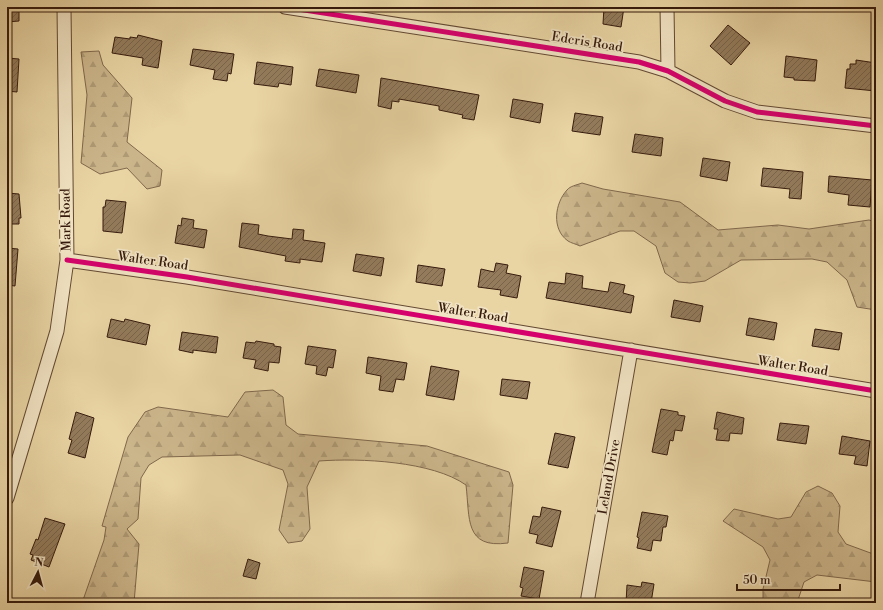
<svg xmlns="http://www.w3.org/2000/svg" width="883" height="610" font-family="'Libre Bodoni',serif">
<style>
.forest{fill:url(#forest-firs);stroke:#80684c}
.building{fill:url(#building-hatch);stroke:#361b0d}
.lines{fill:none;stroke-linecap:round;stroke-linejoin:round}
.minor-casing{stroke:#634932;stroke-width:15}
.minor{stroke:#f1e3c3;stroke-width:13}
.cycleway-casing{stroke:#f1e3c3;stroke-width:8}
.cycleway{stroke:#d6006c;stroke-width:5}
.labels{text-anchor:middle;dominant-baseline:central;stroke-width:3.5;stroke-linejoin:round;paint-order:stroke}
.street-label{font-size:13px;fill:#361b0d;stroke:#f1e3c3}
</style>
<defs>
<pattern id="forest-firs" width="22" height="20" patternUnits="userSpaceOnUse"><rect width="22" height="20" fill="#cbb58a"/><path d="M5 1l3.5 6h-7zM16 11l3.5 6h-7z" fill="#af9b76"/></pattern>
<pattern id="building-hatch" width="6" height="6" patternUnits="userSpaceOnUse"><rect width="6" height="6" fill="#937b5b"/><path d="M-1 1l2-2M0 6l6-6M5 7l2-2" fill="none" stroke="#79644a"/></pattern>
</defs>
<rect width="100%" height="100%" fill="#e9d4a3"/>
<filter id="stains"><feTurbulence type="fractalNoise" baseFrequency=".005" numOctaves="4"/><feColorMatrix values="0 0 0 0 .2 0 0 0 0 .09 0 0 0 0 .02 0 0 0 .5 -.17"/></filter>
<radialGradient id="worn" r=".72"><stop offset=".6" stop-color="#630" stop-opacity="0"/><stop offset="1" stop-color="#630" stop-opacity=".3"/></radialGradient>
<path class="forest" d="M99,51L103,65L132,98L127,142L162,170L160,186L147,189L127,168L100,174L81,163L87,95L81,52Z
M582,183L603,189L680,202L718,230L778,225L809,229L869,220L876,222V310L857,307L847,280L827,262L812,259L741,260L705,281L690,283L678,282L665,273L656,246L634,231H620L580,246C576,244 571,243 568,241C551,229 555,203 567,190C570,186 577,185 582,183Z
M273,390L283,397L286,425L298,434L427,446L509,472L513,485L508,543C464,549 470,518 466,485C432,461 360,458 319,461L307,487L310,529L302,541L288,543L279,530L288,484L283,470L240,455L162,457L149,465L141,478L138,519L127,529L139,544L134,603H82L104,540L106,527L102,526L128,437L145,412L158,407L228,417L245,392Z
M818,486L832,493L840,506L838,532L846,544L876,555V582L817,575L804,582L797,603H763V589L770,560L763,547L723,521L734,509L778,519L791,517L806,492Z"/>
<path class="building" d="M7,7H19V21L7,22Z
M604,7H624L621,27L603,24Z
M728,25L750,43L731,65L710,46Z
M138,35L162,41L158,68L142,65L143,58L112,53L115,37L130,39V37L137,38Z
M193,49L234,54L231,74L228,73L227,81L213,79L215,70L190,65Z
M786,56L817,60L815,81L794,80V78L784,77Z
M7,58L19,59L17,92L7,91Z
M856,60L876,63V91L845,88L847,69H850V64H856Z
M257,62L293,67L291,85L279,83L278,87L254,84Z
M319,69L359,75L356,93L316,86Z
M381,78L479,95L474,120L462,118L463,115L439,110V106L399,99V102L392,101L391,109L378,106Z
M513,99L543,104L540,123L510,117Z
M575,113L603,117L600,135L572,131Z
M635,134L663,138L661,156L632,152Z
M703,158L730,162L727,181L700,176Z
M763,168L803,172L801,199L789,198L790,189L761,186Z
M829,176L872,180L870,207L848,205L849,195L828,192Z
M7,193L19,194L21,218H19V224H7Z
M106,200L126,202L122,233L103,231V207H105Z
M182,218L194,220L193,228L207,230L204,248L175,243L178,225L181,226Z
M242,223L259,225L258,234L268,236L292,239L293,229L304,230L303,240L325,243L322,262L300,259V263L285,261L286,256L239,247Z
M7,248L18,249L15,286L7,285Z
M356,254L384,258L381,276L353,271Z
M496,263L508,265L506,273L521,276L517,298L500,295L501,290L478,287L481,269L494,272Z
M418,265L445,269L442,286L416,282Z
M566,273L583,276L582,288L608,292L610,282L625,285L623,293L634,296L631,313L546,298L549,282L565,284Z
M674,300L703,306L700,322L671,317Z
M749,318L777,323L774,340L746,335Z
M111,319L124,322L125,319L150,325L146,345L107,337Z
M815,329L842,333L839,350L812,346Z
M182,332L218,337L216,353L193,350V353L179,350Z
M256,341L274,344V346L281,347L279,363L269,362L268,371L254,368L256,360L243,358L246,342L255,343Z
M308,346L336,350L333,368L328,367L326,376L316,374L317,366L305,364Z
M368,357L407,363L404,380L396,379L393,392L379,390L381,376L366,373Z
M431,366L459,371L454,400L426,395Z
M502,379L530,382L527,399L500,395Z
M661,409L678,412V415L685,416L682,431L675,430L673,441L670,440L667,455L652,452Z
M76,412L94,418L85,458L68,453L72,440L69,439Z
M717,412L744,418L742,434L730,433L729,441L716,440L718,429H714Z
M780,423L809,426L806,444L777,440Z
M555,433L575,437L568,468L548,464Z
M842,436L870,441L867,466L854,464L856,456L839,454Z
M542,507L561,511L552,547L536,543L538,535L529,533L533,516L540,517Z
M642,512L668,516L666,527H663L661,541L653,540L651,551L637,548L639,538L637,537Z
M45,518L65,524L49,567L31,560L33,555L30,554L36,539L38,540Z
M248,559L260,563L256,579L243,576Z
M524,567L544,571L539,599L521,596L523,588L520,587Z
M642,582L654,584L651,603H626L627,585L641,587Z"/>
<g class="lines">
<g class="minor-casing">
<path id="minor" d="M285,7L639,62L668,71L725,101L757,112L876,126
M667,7L668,71
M67,260L187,277L876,391
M7,498L57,331L67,260L64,7
M587,603L631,350"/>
</g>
<use href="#minor" class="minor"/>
<g class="cycleway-casing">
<path id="cycleway" d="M285,7L639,62L668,71L725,101L757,112L876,126
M67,260L187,277L876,391"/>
</g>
<use href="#cycleway" class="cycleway"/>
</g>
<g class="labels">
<g class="street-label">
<text transform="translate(587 42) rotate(9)">Edcris Road</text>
<text transform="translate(66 220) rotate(-91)">Mark Road</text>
<text transform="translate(153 261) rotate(8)">Walter Road</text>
<text transform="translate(473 313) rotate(9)">Walter Road</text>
<text transform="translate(793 366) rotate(9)">Walter Road</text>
<text transform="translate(609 477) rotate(-80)">Leland Drive</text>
</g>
</g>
<rect width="883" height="610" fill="none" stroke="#e9d4a3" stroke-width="24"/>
<rect x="8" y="8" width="867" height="594" fill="none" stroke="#361b0d" stroke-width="2"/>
<rect x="12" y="12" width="859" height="586" fill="none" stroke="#361b0d"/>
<g transform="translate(38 572) rotate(6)" stroke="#f1e3c3" stroke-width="3" paint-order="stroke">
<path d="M0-3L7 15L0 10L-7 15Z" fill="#361b0d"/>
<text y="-6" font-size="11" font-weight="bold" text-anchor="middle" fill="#361b0d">N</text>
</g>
<path d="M737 584v6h103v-6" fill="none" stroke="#361b0d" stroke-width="2"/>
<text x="743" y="584" font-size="12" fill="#361b0d" stroke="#f1e3c3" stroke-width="3" paint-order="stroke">50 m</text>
<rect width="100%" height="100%" filter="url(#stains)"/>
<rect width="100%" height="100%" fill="url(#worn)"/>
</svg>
